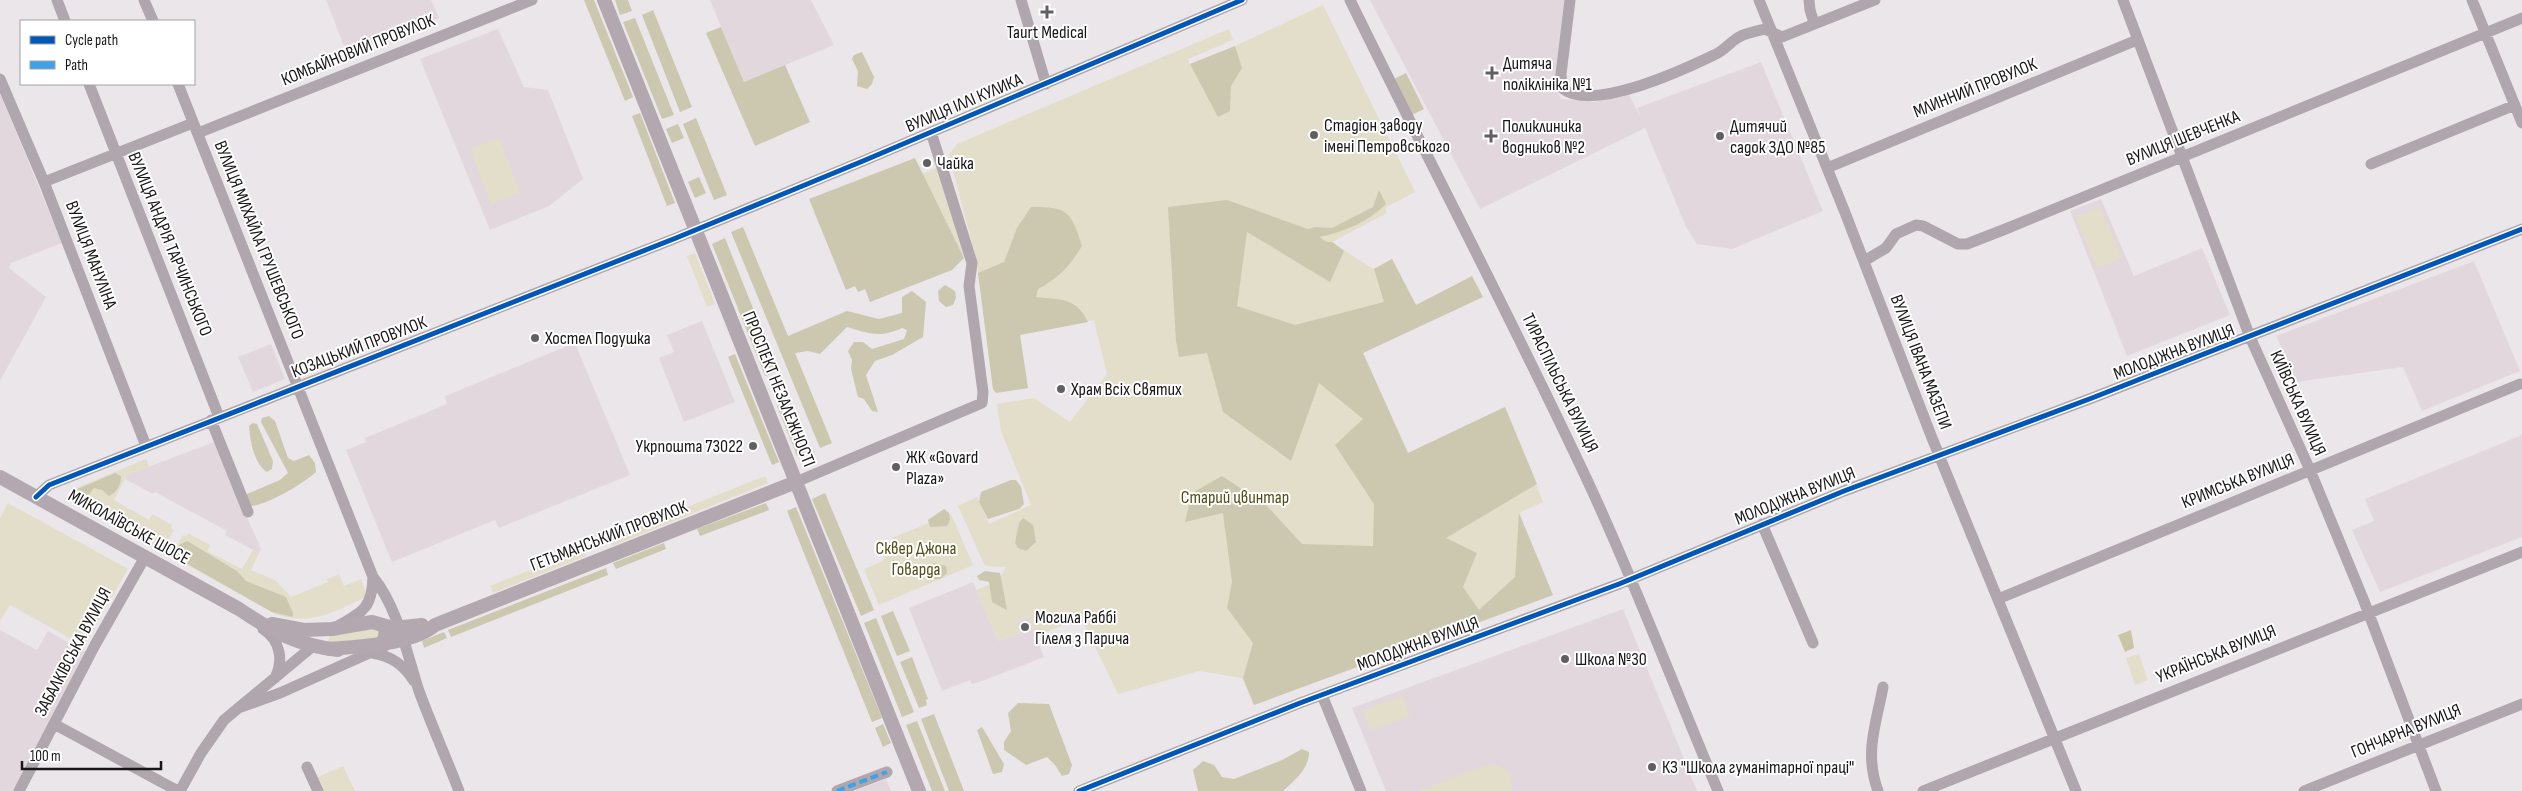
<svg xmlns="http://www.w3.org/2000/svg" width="2522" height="791" font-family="'Sofia Sans Condensed',sans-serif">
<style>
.built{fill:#e3d7de}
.green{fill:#e2dec9}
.forest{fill:#cbc8af}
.water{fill:#c9c6a6}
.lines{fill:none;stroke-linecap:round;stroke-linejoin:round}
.minor{stroke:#b0a6ad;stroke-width:11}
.major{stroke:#b3a8af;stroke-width:14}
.quiet{stroke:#3da2ea;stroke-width:4;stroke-dasharray:8 4;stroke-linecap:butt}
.cycleway-casing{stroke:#fff;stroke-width:8}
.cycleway{stroke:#0057b8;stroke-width:5}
.poi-dot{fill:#625f61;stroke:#fff;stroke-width:2}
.labels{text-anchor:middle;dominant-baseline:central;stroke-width:4;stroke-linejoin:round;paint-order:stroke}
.poi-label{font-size:18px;fill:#191618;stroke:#fff;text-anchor:start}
.street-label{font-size:18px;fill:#191618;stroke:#fff}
.park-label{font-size:18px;fill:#534f18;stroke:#fff}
</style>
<rect width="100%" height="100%" fill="#ebe6e9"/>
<path class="built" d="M326,0H431L439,18L347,54Z
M710,0H811L834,45L744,82Z
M1370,0H1565L1555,88L1561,99L1593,102L1628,93L1641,118L1637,108L1761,62L1823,211L1732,249L1697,244L1686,227L1645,128L1480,209Z
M498,29L524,87L548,90L583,179L549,206L490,230L420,59Z
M0,93L62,243L11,263L9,268L46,297L0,381Z
M2101,199L2134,276L2202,248L2230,315L2127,356L2070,211Z
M2474,261L2520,371L2422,411L2403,367L2297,382L2276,336Z
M702,321L735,402L684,422L659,358L674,352L667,335Z
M575,343L630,475L499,528L495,520L392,562L346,450L366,442L365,438L447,404L445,396Z
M271,344L285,379L253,392L238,357Z
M2522,435V537L2380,592L2352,530L2374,521L2365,499Z
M214,442L261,549L259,553L225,535L227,531L155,492L153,494L125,479L127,475Z
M973,582L998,641L1020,633L1015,622L1028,617L1044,657L985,680L972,684L970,680L942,691L909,608Z
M1623,609L1697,791H1386L1352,708Z
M0,630L37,650L48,631L86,652L13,791H0Z
M886,779L891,791H855Z"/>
<path class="green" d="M1323,5L1415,192L1385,208L1387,213L1332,242L1373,269L1392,259L1416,305L1363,353L1408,453L1505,407L1543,502L1519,513L1553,595L1254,705L1242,678L1199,671L1118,694L1081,618L1036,636L1028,617L1016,622L1020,633L998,641L976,590L998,581L1006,567L985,566L958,506L977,497L989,524L1031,505L1001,431L997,404L1034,398L1070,422L1107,374L1094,320L1020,335L1028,388L996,393L993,389L977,263L949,155L957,144L1229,29L1233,40L1188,59L1190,64L1235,46Z
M499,138L520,193L491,204L470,149Z
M938,167L964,258L922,174Z
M2100,207L2122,258L2097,268L2075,217Z
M695,253L715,304L707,307L687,256Z
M146,459L149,467L127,475L114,500L149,520L152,514L172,525L171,528L174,530L162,551L69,497L71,490Z
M765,476L768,483L612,546L609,538Z
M8,503L128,569L84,646L10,605L0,621V518Z
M951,514L973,565L879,605L864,569L883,561L892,538Z
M188,533L210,545L207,551L242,569L253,550L259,553L251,570L275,580L291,597L328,582L327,579L339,574L344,586L361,579L366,592L364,598C331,613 311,626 275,614L171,556L183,535L186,537Z
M583,549L586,556L493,593L490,586Z
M372,629L380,630V639L328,642L330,635Z
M2139,654L2148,680L2135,685L2126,658Z
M1403,696L1410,716L1370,730L1363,710Z
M1490,764C1506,765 1515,776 1511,791H1418Z
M343,766L355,791H324L318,777Z"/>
<path class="forest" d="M584,0H594L633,97L625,101Z
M615,0H628L632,11L620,15Z
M653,10L692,107L680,112L642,15Z
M635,18L674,115L662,119L623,22Z
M721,27L744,82L785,65L810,122L755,146L706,33Z
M1235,46L1242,68L1231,86L1230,111L1218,117L1190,64Z
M862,52L874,77L872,84L867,89L857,86L858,71L852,59L854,55Z
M1406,73L1424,109L1412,115L1394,79Z
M640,113L675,203L667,206L632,116Z
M696,118L727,195L714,200L683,124Z
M678,124L684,138L672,143L666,129Z
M915,158L964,258L952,270L870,302L865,289L858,292L855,286L846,290L809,199Z
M699,177L706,193L695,198L688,182Z
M1379,190L1386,204C1368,222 1344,232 1319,237L1327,242H1332L1344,251L1330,282L1247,232L1237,306L1295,325L1384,302L1374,269L1392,259L1416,305L1472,276L1483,297L1363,353L1408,453L1505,407L1537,484L1446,538L1477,553L1463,587L1479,610L1515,577L1519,513L1553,595L1254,705L1243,678L1253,643L1227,608L1232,582L1223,513L1185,522L1192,493L1222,476L1267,506L1302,544L1373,546L1374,504L1335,445L1363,419L1319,383L1291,461L1223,412L1207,353L1179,357L1176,341L1168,207L1227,200L1308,229L1315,227L1332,228L1373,207Z
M1031,207C1068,207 1071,211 1082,246C1069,267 1060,277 1038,289L1036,297C1061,300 1076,297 1088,322L1020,335L1028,388L996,393L993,389L978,273L1004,262L1017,228Z
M743,227L788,336L847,311L879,319L902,313V297L912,291L926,302L923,337L892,355L875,361L866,375L878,412L872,411L864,399L858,397L851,369L852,360L848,351L854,342H863L872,349L904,339L907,330L902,328C880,338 870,334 847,327L820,354L808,351L795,353L832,443L820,448L731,232Z
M725,238L778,371L765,376L712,244Z
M945,285L955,291L956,298L953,305L946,307L939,301L938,291Z
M735,354L779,462L772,465L728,357Z
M790,401L810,451L797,456L777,406Z
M269,416L275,421L288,458L294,461L309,455L315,463L316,472C306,482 264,507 250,506L246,501L247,494L280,480L288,473L261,422L262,418Z
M253,423L257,424L273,461L272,469L267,472C254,464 250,440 249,426Z
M115,473L121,476C121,485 117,492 109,496L102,490L94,488L87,497L76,500L72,497L73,491Z
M1011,480H1016L1021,487L1024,504L1019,509L988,519L979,502L981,492Z
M825,493L874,610L861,616L812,499Z
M766,503L769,510L700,536L697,529Z
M796,507L882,718L872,722L787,511Z
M944,509L949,513L950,520L947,526L930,527L928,520Z
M1023,518L1033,525L1036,542L1026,551L1018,548L1015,543L1019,523Z
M187,541L237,571L246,581L286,597L293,613V617L272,612L177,558L175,552L179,545Z
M664,543L666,549L616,569L613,563Z
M934,563L946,566L947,573L940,579H929L925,574L928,566Z
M606,568L608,575L451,637L448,630Z
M985,571L1000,573L1007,610L992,602L989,582L979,580L977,576Z
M893,611L910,651L897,656L881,616Z
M876,618L914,712L902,717L864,623Z
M444,632L447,638L424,648L422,641Z
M912,657L928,699L926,700L927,705L919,708L900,662Z
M1018,703L1049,704L1072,765L1069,774L1062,776L1055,765L1047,757L1026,765L1004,750V742L1011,731L1008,713Z
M934,714L964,791H949L921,719Z
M917,721L945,791H932L906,725Z
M883,724L891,743L883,747L875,728Z
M982,727L1004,764L1002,772L993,774L977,730Z
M1302,749L1309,752C1309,769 1295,780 1283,791H1198L1193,770L1203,761L1214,765L1222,777L1234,779L1282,760Z"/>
<path class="water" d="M2131,630L2134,648L2125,652L2118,635Z"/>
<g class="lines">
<path class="minor" d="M57,0L65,21
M144,0L153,21
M1021,0L1046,84
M1350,0C1429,162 1513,321 1589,484C1636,585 1675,689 1718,791
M1570,0L1561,74L1562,88C1591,113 1683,70 1714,55C1724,51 1730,42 1739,37C1746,33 1757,31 1765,29L1782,37L1875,0
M1759,0L1844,210L1932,438L2076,791
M1809,0L1810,10L1814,23
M2123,0L2250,337L2310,470L2364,601L2436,791
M2472,0L2522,123
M0,79L44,182L146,446
M89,84L219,417
M178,84L373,577C398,608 407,654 419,691C431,724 446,757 459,791
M198,133L532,0
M2371,164L2515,105
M1827,168L2137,40
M44,182L193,123
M1864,261L1886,248L1896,234L1916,225L1923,226L1958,244H1967L2003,230L2522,18
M211,420L248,512
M796,482L982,403L983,392L969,286L972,263L931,132
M36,497L49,485L676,238L863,161L1242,0
M1762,524L1813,643
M1998,599L2520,384
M338,626C363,612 372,608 373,577
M263,629C280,640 284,660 275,678
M372,653C391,656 403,664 414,681
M1322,695L1361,791
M241,707L280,693L385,646
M54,724L178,791
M307,767L318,791
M19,791L95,645L145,557
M180,791L201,753L224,720L313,646
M837,791L887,772
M1079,791L1300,703L1619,584L1844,491L2092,398L2522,229
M1878,791C1864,753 1876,725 1883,687
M1923,791L2522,552
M2304,791L2522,704"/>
<path class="major" d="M604,0L919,791
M0,477L239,609C273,632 297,645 338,650
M272,624L304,630L332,629L372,622L393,628L422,625
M377,648L385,638L386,627
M329,649C359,646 412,645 435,625L796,482"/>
<path class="quiet" d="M837,791L887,772"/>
<g class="cycleway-casing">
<path id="cycleway" d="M36,497L49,485L676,238L863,161L1242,0
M1079,791L1300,703L1619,584L1844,491L2092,398L2522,229"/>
</g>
<use href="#cycleway" class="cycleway"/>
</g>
<g class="poi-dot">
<path d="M1044.5 4.5h5v5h5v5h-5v5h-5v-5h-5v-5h5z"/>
<path d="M1489.5 65.5h5v5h5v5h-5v5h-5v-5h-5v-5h5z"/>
<circle cx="1314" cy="135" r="5"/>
<path d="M1488.5 128.5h5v5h5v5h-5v5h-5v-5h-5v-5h5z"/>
<circle cx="1720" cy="136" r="5"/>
<circle cx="927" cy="163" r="5"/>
<circle cx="535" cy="338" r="5"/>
<circle cx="1061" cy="389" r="5"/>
<circle cx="753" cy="446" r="5"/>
<circle cx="896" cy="467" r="5"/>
<circle cx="1025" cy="627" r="5"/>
<circle cx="1565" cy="659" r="5"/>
<circle cx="1652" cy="767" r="5"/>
</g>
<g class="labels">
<g class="poi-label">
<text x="1047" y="32" text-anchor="middle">Taurt Medical</text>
<text x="1503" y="63">Дитяча<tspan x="1503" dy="21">поліклініка №1</tspan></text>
<text x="1324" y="125">Стадіон заводу<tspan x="1324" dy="21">імені Петровського</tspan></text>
<text x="1502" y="126">Поликлиника<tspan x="1502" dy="21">водников №2</tspan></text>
<text x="1730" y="126">Дитячий<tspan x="1730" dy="21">садок ЗДО №85</tspan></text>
<text x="937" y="163">Чайка</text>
<text x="545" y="338">Хостел Подушка</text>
<text x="1071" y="389">Храм Всіх Святих</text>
<text x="743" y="446" text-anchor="end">Укрпошта 73022</text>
<text x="906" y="457">ЖК «Govard<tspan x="906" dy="21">Plaza»</tspan></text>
<text x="1035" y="617">Могила Раббі<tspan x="1035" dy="21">Гілеля з Парича</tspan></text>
<text x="1575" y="659">Школа №30</text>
<text x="1662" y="767">КЗ "Школа гуманітарної праці"</text>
</g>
<g class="street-label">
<text transform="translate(358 50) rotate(-22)">КОМБАЙНОВИЙ ПРОВУЛОК</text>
<text transform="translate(1975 88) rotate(-22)">МЛИННИЙ ПРОВУЛОК</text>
<text transform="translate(964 103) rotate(-23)">ВУЛИЦЯ ІЛЛІ КУЛИКА</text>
<text transform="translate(2183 138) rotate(-22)">ВУЛИЦЯ ШЕВЧЕНКА</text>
<text transform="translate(259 240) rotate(68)">ВУЛИЦЯ МИХАЙЛА ГРУШЕВСЬКОГО</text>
<text transform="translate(170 244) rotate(68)">ВУЛИЦЯ АНДРІЯ ТАРЧИНСЬКОГО</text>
<text transform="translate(91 255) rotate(69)">ВУЛИЦЯ МАНУЛІНА</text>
<text transform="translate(359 347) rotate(-21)">КОЗАЦЬКИЙ ПРОВУЛОК</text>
<text transform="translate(2174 352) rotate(-21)">МОЛОДІЖНА ВУЛИЦЯ</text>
<text transform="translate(1921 362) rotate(69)">ВУЛИЦЯ ІВАНА МАЗЕПИ</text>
<text transform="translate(1560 383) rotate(64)">ТИРАСПІЛЬСЬКА ВУЛИЦЯ</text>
<text transform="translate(779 389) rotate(68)">ПРОСПЕКТ НЕЗАЛЕЖНОСТІ</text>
<text transform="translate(2298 403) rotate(66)">КИЇВСЬКА ВУЛИЦЯ</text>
<text transform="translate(2238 481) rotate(-22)">КРИМСЬКА ВУЛИЦЯ</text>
<text transform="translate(1795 496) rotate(-22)">МОЛОДІЖНА ВУЛИЦЯ</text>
<text transform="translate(129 527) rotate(29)">МИКОЛАЇВСЬКЕ ШОСЕ</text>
<text transform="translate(609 536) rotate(-21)">ГЕТЬМАНСЬКИЙ ПРОВУЛОК</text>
<text transform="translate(1418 644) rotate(-20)">МОЛОДІЖНА ВУЛИЦЯ</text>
<text transform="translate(73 652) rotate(-62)">ЗАБАЛКІВСЬКА ВУЛИЦЯ</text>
<text transform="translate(2216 654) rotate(-22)">УКРАЇНСЬКА ВУЛИЦЯ</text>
<text transform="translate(2406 731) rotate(-22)">ГОНЧАРНА ВУЛИЦЯ</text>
</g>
<g class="park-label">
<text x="1235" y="497">Старий цвинтар</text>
<text x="916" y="548">Сквер Джона<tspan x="916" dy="21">Говарда</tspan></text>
</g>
</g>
<rect x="20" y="20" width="175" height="65" fill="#ffffff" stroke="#a3a2a3"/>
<rect x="30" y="36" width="25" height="8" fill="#0057b8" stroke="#a3a2a3"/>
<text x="65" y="45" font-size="15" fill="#191618">Cycle path</text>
<rect x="30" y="61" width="25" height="8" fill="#3da2ea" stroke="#a3a2a3"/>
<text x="65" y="70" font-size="15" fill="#191618">Path</text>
<path d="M22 761v8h139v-8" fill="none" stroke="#191618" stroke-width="2.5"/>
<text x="30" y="761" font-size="15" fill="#191618" stroke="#ffffff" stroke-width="4" paint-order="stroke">100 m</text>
</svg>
